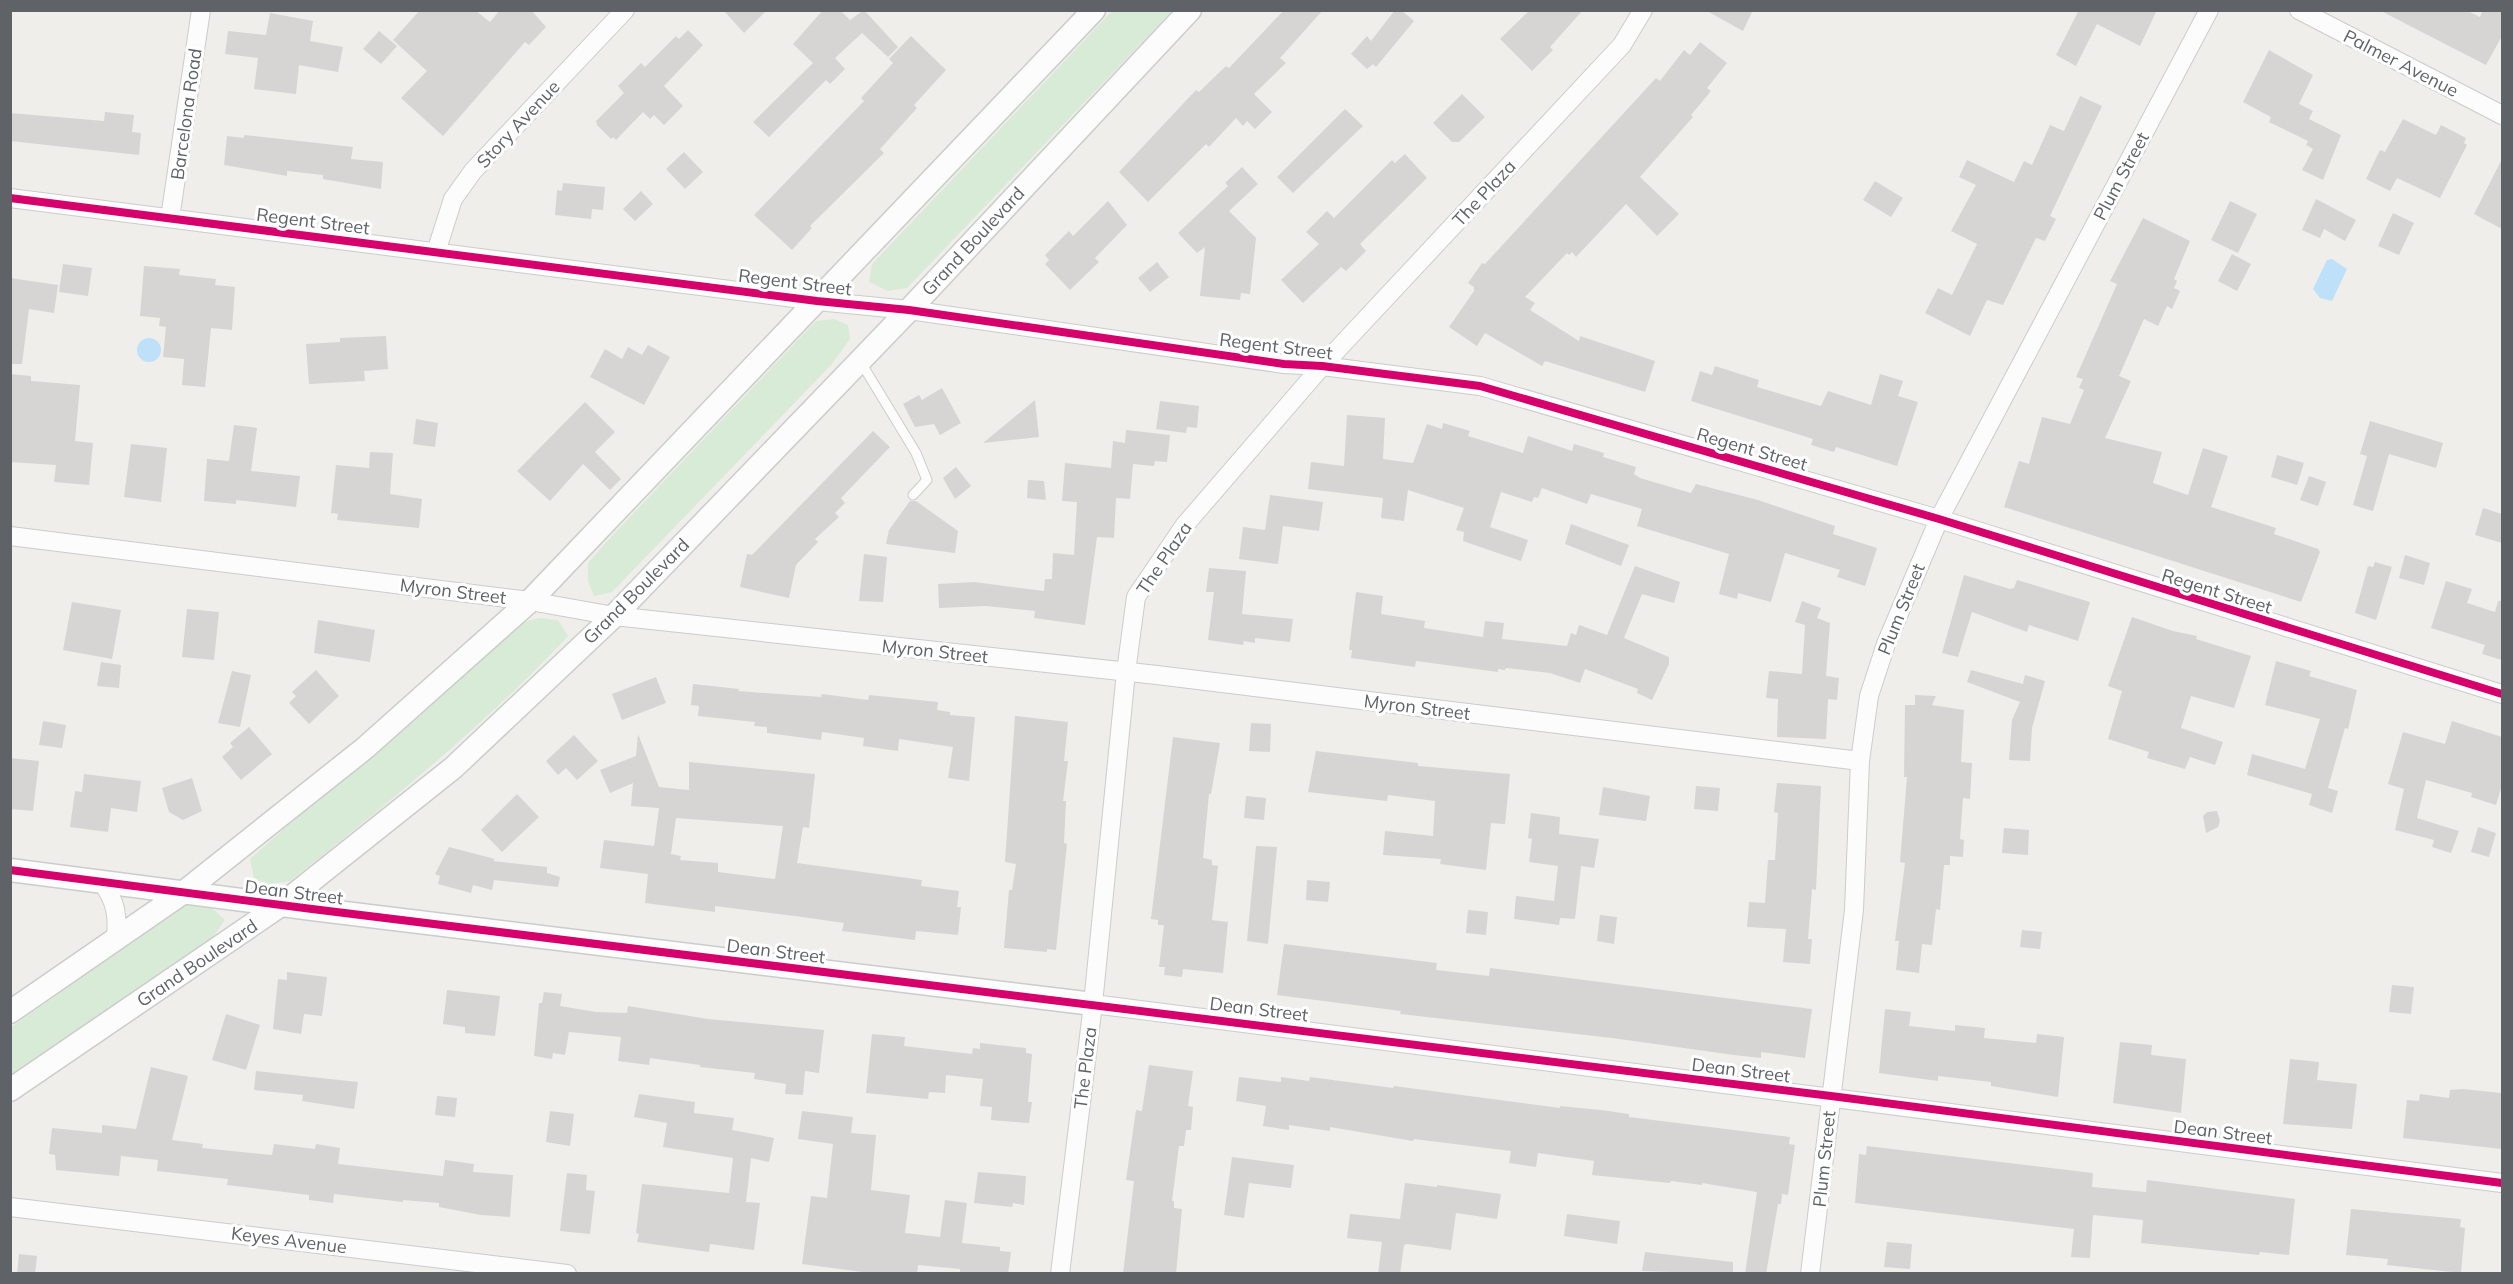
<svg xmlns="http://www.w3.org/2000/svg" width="2513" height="1284" font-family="Mulish,sans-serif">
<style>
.green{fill:#d8ebd6}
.water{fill:#bfe0f9}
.building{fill:#d6d5d3;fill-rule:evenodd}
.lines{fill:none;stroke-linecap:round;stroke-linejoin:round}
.service-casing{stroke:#cbcccc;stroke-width:11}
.minor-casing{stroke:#cbcccc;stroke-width:20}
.tertiary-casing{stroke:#cbcccc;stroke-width:25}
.service{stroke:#fdfcfc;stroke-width:9}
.minor{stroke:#fdfcfc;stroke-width:18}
.tertiary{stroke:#fdfcfc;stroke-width:22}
.cycleway-casing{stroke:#fff;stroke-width:11}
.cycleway{stroke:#d6006c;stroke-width:8}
.labels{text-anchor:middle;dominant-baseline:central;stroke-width:6;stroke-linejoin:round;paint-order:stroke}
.street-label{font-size:18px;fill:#5f6368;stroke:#fff}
</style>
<rect width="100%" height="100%" fill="#efeeea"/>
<path class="green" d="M1112,11H1172L907,288L888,291L869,282L872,264Z
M834,319L848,325L850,339L832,364L612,592L594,596L588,581V563L609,539L816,321Z
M540,618L558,620L568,636C484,726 386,805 290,881L270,884L254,879L250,859L517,624Z
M185,905L212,908L225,920L213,937L11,1078L10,1028Z"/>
<path class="water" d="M2332,259L2347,269L2332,301L2320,298L2313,289L2327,260Z
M137 350a12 12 0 1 1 24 0a12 12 0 1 1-24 0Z"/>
<path class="building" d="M420,10H475L490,22L500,10H531L546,27L529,45L525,42L443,136L401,98L427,71L393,40Z
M723,10H767L744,33Z
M823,10H840L850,20L864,10L898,47L888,57L862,33L835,58L845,69L830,84L826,80L769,137L753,122L813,63L793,44Z
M1284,10H1323L1280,58L1286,63L1254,94L1272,112L1255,129L1247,121L1243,126L1236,118L1209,147L1206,144L1148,202L1119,172L1196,90L1199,92L1226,66L1229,68Z
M1395,10H1401L1414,21L1376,67L1373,64L1367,69L1351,54L1367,36L1371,41Z
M1530,10H1583L1550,47L1553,50L1532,71L1500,39Z
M1705,10H1753L1743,31Z
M2074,10H2157L2140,46L2097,24L2076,66L2056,55L2078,12Z
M2379,10H2466L2480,17L2483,10H2502V36L2486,65Z
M270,13L313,21L310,41L343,47L338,72L299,65L296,94L254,89L258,58L225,54L228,31L266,35Z
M688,30L703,45L664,86L683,106L664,125L654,115L650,119L643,112L616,140L613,137L611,139L597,125L596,121L624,93L618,86L641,63L645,67L676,36L679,39Z
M379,31L397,46L381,64L363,49Z
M911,36L946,70L914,105L917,108L880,149L884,153L810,226L812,228L792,250L754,215L864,101L861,98L893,63L889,59Z
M1700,42L1727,63L1707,88L1711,91L1691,115L1693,117L1640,177L1679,214L1657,236L1626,204L1576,257L1572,252L1569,255L1567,253L1525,297L1535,303L1530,310L1579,341L1580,336L1655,361L1645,392L1545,361L1542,366L1485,333L1477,346L1449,327L1474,291V287L1468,283L1482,263L1485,264L1656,78L1660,81L1684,50L1690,55Z
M2269,50L2313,75L2299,104L2313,111L2309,119L2341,135L2323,180L2302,170L2313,149L2306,145L2308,141L2269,122L2271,117L2243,102Z
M1462,94L1485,117L1459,142H1452L1433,123Z
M2080,96L2102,106L2050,216L2056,219L2045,241L2036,238L2003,305L1987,300L1970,336L1925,313L1938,288L1952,295L1977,244L1951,231L1976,185L1959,177L1967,160L2014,182L2024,161L2032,165L2050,125L2064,131Z
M1345,109L1363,126L1293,193L1277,177Z
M105,112L134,115L132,132L141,133L139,155L10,141V113L104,121Z
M2403,119L2436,135L2441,125L2466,138L2464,143L2467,145L2440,198L2397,178L2390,191L2366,179L2380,150L2385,152Z
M244,135L353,147L351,159L383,162L381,189L323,179V175L287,171V176L224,165L227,136L244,138Z
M684,152L703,172L685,189L666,169Z
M1405,154L1427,178L1360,244L1366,251L1346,271L1341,267L1303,303L1281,280L1319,244L1306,232L1327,211L1334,218L1392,160L1395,163Z
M2502,159V229L2474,214Z
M1242,167L1258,184L1229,211L1256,238L1250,294L1241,293L1240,300L1200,296L1205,247L1197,253L1178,233L1228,186L1225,183Z
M1875,181L1903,198L1891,217L1863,200Z
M563,183L605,187L603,210L592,209L591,219L555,215L557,190L562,191Z
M641,191L653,204L635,221L623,209Z
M2316,199L2356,220L2345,241L2324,229L2320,238L2302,230Z
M1108,201L1127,225L1095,258L1099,262L1070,290L1045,264L1049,260L1045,255L1069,231L1073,236Z
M2230,201L2257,214L2238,253L2211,240Z
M2393,213L2414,223L2399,255L2378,246Z
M2143,218L2190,241L2174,279L2177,281L2174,288L2180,291L2172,309L2167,306L2158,326L2144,319L2123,367L2119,376L2131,381L2105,438L2162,452L2153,483L2188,495L2203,448L2228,456L2211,507L2276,528L2274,534L2318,549L2320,552L2301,602L2004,507L2019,461L2029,464L2042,417L2070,424L2084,390L2079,388L2083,379L2076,377L2117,284L2110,281Z
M2232,254L2251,264L2237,291L2218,281Z
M1157,262L1169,277L1150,292L1138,278Z
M63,264L92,268L88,296L59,292Z
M144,266L180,269L179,275L216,279L215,285L235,287L232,330L211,328L205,387L182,385L184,359L163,357L166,327L159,326L160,318L140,316Z
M10,278L58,285L54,313L29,309L22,364H10Z
M386,336L388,369L364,371L365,381L309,384L306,344L340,342V338Z
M648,345L670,357L644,405L590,377L605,349L622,359L628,347L642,355Z
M1715,366L1759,380L1757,387L1821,406L1828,391L1871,405L1880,374L1903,381L1898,396L1918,402L1897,466L1836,447L1834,452L1811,445L1813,439L1691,401L1700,371L1712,375Z
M10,374L31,376V381L80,385L75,441L93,443L89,485L54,482L56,465L10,462Z
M942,388L961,423L940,435L934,424L915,427L903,404L919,395L922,400Z
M1035,400L1039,437L983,443Z
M1160,401L1199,406L1197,428L1187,427L1186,433L1156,429Z
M585,402L615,432L595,452L621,479L610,490L583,464L550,501L517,471Z
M1347,415L1385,418L1383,459L1413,463L1427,424L1442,429L1443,423L1470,431L1468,436L1523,453L1528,436L1572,451L1574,444L1604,453L1603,457L1636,467L1634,474L1640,478L1691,493L1696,484L1758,500L1835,526L1833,534L1877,548L1865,586L1837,577L1840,570L1785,553L1771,602L1738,593L1737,599L1719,594L1729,554L1637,526L1642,509L1591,494L1587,504L1542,488L1538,498L1534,497L1532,502L1501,492L1490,527L1528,540L1521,561L1463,541L1464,532L1456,530L1464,508L1408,490L1404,521L1381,518L1383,498L1308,489L1311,462L1344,466Z
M416,419L438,423L435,447L413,444Z
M2370,421L2443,443L2436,468L2389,454L2373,511L2353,505L2367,456L2360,454Z
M234,425L257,428L251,471L300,476L296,507L236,500V504L204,501L207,459L229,461Z
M1126,430L1170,435L1167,462L1155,461L1154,466L1133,464L1130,499L1116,498L1114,538L1097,537L1085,625L1034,618L1035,611L986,606L939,608L938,584L974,582L1044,591L1045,579H1052L1053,553L1074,555L1077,502L1062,501L1065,463L1111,468L1113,441L1125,443Z
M873,431L890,447L841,498L845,503L835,513L839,517L815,539L818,542L796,565L789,598L740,587L747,554L752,555Z
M131,444L167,448L161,502L124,497Z
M370,452L393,453L390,494L422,499L419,528L337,520L338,514L331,513L336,465L369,468Z
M2277,455L2304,463L2297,485L2271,477Z
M956,467L971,486L955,499L943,478Z
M2309,476L2326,482L2318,506L2300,500Z
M1028,480L1044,481L1046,500L1027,498Z
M1270,495L1323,502L1319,531L1283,526L1278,564L1239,559L1243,527L1265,530Z
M910,501H916L958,531L955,553L886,544L889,530Z
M2483,508L2502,514V543L2475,535Z
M1571,524L1629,545L1621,566L1565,544Z
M864,554L887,557L883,602L859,601Z
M2405,555L2430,563L2424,585L2399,578Z
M2375,562L2392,567L2376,620L2355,613L2368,566L2373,567Z
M1635,566L1680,582L1674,603L1642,594L1624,638L1669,657V664L1652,700L1637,693L1638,689L1585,669L1580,683L1550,673L1506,668L1505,670L1498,669V672L1416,661L1415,667L1351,658L1352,650H1349L1356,592L1383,596L1381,614L1425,621L1424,628L1483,637L1485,621L1504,623L1502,639L1567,646L1571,633L1576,635L1579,625L1607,635Z
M1209,568L1246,571L1242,614L1293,619L1290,642L1255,638V643L1244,641L1243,645L1208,640L1214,592H1206Z
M1964,575L2010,589L2014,588L2017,580L2090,602L2078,641L2029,625L2027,632L1972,612L1958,657L1942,653Z
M2446,581L2472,589L2467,603L2495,612L2498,601H2502V660L2482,654L2485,645L2431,628Z
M1802,601L1821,608L1817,618L1830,623L1826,676L1839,678L1837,700L1828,699L1826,739L1777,737L1778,699L1766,698L1769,671L1802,674L1805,625L1795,622Z
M72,602L121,610L112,659L63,650Z
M187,609L219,612L214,660L182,657Z
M2132,617L2173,631L2197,636L2196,639L2251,656L2234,708L2191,696L2181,728L2223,742L2215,765L2190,757L2185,769L2147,758L2149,752L2108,739L2122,691L2108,686Z
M318,620L375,630L370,662L314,653Z
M2276,661L2311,671L2309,676L2357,690L2348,729L2345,728L2328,788L2338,791L2332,813L2309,805L2312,794L2247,775L2252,754L2305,769L2320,719L2265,705Z
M101,662L121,665L119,688L97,686Z
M316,670L339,696L309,724L289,703L296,696L292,692Z
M1971,670L2023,684L2025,675L2045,681L2032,728L2030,761L2009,760L2012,720L2020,702L1967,682Z
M232,671L251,675L240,727L218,723Z
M656,677L666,703L622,720L612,694Z
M693,684L739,689L738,691L821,697L822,694L868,700L869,695L938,702L937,710L950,712V715L975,717L969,781L948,778L953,747L899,739L898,751L863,746L864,738L822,732L821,740L767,733V727L754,726L755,722L698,716L699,706L691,705Z
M1915,695L1936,696L1932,705L1964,710L1961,762L1972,763L1970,799L1963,798L1960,839L1964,840L1963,857L1950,856V865H1944L1940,910L1936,909L1932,945L1922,944L1919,973L1896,970L1899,941H1895L1905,863L1900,862L1907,777H1904L1905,705H1915Z
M1015,716L1068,722L1064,761H1068L1063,801H1066L1064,843L1067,844L1056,950L1047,949V952L1004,948L1009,890H1012L1016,864L1005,862Z
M43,721L66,725L62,748L39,745Z
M2452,721L2502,737V785L2496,805L2471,797L2472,793L2426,780L2417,818L2459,831L2451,853L2432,847L2434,840L2395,830L2404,789L2388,784L2403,732L2445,744Z
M1251,723L1271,724L1270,752L1249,751Z
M249,727L272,754L241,780L222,757L233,747L230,743Z
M638,734L659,787L689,790V762L815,774L809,828L803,827L797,863L922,880L921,886L959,891L957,907H961L958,935L916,931L915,940L842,931L844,923L795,916L715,906V912L645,903L648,874L600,868L604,840L654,846L659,808L631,806L633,783L610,793L600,770L636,756ZM676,818L783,826L775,879L718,872V863L680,860L681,856L671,854Z
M574,735L598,761L577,780L566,768L558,775L546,761Z
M1173,737L1220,743L1211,794H1209L1203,858L1212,860V865L1218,866L1212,920L1228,922L1223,973L1183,969L1182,977L1164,975L1165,967H1159L1164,925H1158V920L1151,919Z
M1316,751L1418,763V766L1510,774L1505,824L1491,823L1486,870L1440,864L1441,859L1383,855L1385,831L1433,836L1435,801L1388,795L1387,801L1308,792Z
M10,758L39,761L33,811L10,809Z
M84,774L141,781L137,812L111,808L108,832L70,827L75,791L82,792Z
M192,778L202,811L183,820L169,812L162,788Z
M1777,783L1821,786L1816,890L1812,889L1808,939H1812L1810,964L1783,962L1786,929L1747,927L1749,902L1765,903L1768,860H1775L1778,813L1774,812Z
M1696,786L1720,788L1718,811L1694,809Z
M1603,787L1650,796L1646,821L1599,815Z
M517,794L539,817L502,852L481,830Z
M1246,796L1266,798L1264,820L1244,818Z
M2217,811L2220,821L2218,827L2206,833L2203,816L2207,812Z
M1531,813L1560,817L1559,834L1599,839L1594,868L1581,866L1575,919L1560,918L1559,925L1514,919L1516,896L1554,901L1558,866L1529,862L1532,839L1528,838Z
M2478,827L2496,833L2489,857L2471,852Z
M2004,828L2029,830L2028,855L2002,853Z
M1256,846L1277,847L1268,944L1247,941Z
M449,847L495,859L493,861L547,867V873L560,877L558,887L494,880L492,890L473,885L471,893L438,884L440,876L435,874Z
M1307,880L1330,882L1328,902L1306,900Z
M1468,910L1488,912L1486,935L1466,933Z
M1600,915L1617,917L1614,944L1597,941Z
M2022,930L2042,932L2040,949L2020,947Z
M1284,944L1437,963L1436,970L1489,976L1490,968L1812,1009L1805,1058L1761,1052V1058L1734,1055L1612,1038L1400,1014L1401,1011L1277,995Z
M287,972L327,977L322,1016L304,1014L301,1034L273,1029L278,979L287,980Z
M2392,985L2414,987L2411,1014L2389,1012Z
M447,990L500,996L495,1036L465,1033V1027L443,1024Z
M544,992L562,994L560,1006L596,1012L627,1013L628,1006L708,1019L824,1030L819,1073L805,1071L803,1095L785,1094L786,1084L754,1079L755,1073L700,1067V1065L650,1058L649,1065L618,1061L621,1037L569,1032L565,1055L553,1053L552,1059L534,1056L539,1003H542Z
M1885,1009L1911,1012L1909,1026L1955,1031V1025L1985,1028L1984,1038L2036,1043L2037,1034L2064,1037L2058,1097L1991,1086V1082L1938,1076V1081L1879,1073Z
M226,1014L260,1025L246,1070L212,1060Z
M872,1034L905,1037L904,1046L972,1054L973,1048L980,1049V1043L1026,1048V1053L1032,1054L1028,1102H1032L1029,1123L991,1120L992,1107L980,1106L983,1079L946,1075L945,1093L929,1092L928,1099L866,1093Z
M2120,1042L2152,1045L2151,1055L2186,1059L2181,1113L2113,1103Z
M2290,1059L2319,1062L2317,1080L2357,1084L2352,1129L2283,1124Z
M1149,1065L1193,1071L1188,1106L1193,1107L1191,1130H1186L1184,1146H1179L1172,1201H1174V1208L1182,1209L1176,1274H1123L1134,1181L1126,1180L1136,1110L1142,1111Z
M151,1067L188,1076L172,1140L203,1144L202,1148L272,1155L274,1144L315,1149L316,1144L340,1148L338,1164L443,1176L445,1160L474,1164L473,1172L513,1175L510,1217L481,1215L439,1207V1203L403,1200V1202L334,1194L333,1203L309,1200V1195L227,1185L228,1179L157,1171L158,1160L121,1156L119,1176L56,1170L55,1155L49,1154L52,1128L102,1133V1125L136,1129Z
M256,1071L358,1082L354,1109L302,1101L303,1095L254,1090Z
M1239,1077L1281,1082V1077L1309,1081L1310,1077L1393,1088L1394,1086L1560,1108V1106L1601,1110L1629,1114V1117L1790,1137L1789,1144L1795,1145L1788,1195L1782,1194L1781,1204H1778L1766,1274H1745L1757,1192L1702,1183V1185L1671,1181L1670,1183L1592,1175L1594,1161L1538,1153L1536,1167L1509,1163L1511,1151L1414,1139L1413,1141L1330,1127V1131L1289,1125V1130L1263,1126L1266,1106L1236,1101Z
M2463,1089L2502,1093V1149L2403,1138L2407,1100L2419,1101L2420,1094L2449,1098L2450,1090Z
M639,1094L695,1102L694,1113L734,1118L732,1130L774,1138L769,1162L751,1158L746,1202L760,1203L754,1250L710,1244L709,1252L637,1242L639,1234L636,1233L642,1184L729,1193L733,1158L663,1147L667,1123L634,1117Z
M437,1096L457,1098L455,1117L435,1115Z
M550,1111L574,1114L570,1146L546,1142Z
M802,1111L853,1117L851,1133L876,1135L871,1190L910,1195L905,1233L940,1237L945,1200L967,1203L962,1243L1000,1247V1251L1011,1252L1008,1274H960V1269L918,1265L917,1274H878L802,1264L811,1196L827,1198L833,1144L798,1139Z
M1867,1146L2093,1173L2092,1187L2146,1192L2147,1180L2295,1199L2289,1255L2260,1252L2259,1255L2141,1243L2143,1220L2093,1215L2090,1258L2071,1257L2074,1229L1855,1203L1859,1154L1866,1155Z
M1232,1157L1294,1165L1291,1188L1249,1183L1244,1218L1224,1215Z
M978,1172L1026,1176L1024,1205L1013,1203L1012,1207L974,1203Z
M567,1173L587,1175L586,1190L595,1191L590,1234L560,1231Z
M1405,1183L1437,1187V1185L1501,1194L1497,1219L1456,1213L1451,1250L1407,1244L1404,1245L1400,1274H1378L1382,1242L1347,1238L1350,1214L1400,1219Z
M2351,1209L2461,1219L2460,1227L2465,1228L2461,1273L2387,1265L2388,1259L2346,1255Z
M1567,1214L1620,1221L1617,1244L1564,1236Z
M1887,1242L1912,1244L1910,1269L1884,1267Z
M1645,1252L1733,1262V1274L1642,1271Z
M19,1254L37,1256L35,1274H17Z"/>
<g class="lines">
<g class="service-casing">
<path id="service" d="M860,361L916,453L927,480L913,495"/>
</g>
<g class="minor-casing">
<path id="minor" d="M2299,10L2502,115
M10,198L817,301L909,310L1284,364L1322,366L1480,386L1939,519L2502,694
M170,218L201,10
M436,252L453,199L473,171L625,10
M10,536L530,601L614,616L1157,675L1860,761
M102,882C116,902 118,915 116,938
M1093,1004L2502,1183
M10,1207L567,1274
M1060,1274L1093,1004L1126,672L1136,597L1184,526L1322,366L1622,45L1643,10
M1810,1274L1854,910L1860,761L1869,696L1886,644L1939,519L2209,10"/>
</g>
<g class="tertiary-casing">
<path id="tertiary" d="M10,870L312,909L1093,1004
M10,1012L184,892L365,748L530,601L1094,10
M10,1090L281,905L453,768L614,616L909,310L1190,10"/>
</g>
<use href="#service" class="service"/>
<use href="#minor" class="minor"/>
<use href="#tertiary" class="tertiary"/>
<g class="cycleway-casing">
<path id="cycleway" d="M10,198L817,301L909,310L1284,364L1322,366L1480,386L1939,519L2502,694
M10,870L312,909L1831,1096L2502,1183"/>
</g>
<use href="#cycleway" class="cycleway"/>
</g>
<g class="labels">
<g class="street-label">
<text transform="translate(2401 63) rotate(27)">Palmer Avenue</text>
<text transform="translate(186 114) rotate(-82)">Barcelona Road</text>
<text transform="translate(518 124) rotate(-47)">Story Avenue</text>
<text transform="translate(2121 176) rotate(-62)">Plum Street</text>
<text transform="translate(1484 193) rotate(-47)">The Plaza</text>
<text transform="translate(313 221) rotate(7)">Regent Street</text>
<text transform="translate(973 241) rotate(-47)">Grand Boulevard</text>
<text transform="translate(795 282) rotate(7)">Regent Street</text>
<text transform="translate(1276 346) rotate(7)">Regent Street</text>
<text transform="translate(1752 449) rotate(16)">Regent Street</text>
<text transform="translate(1164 558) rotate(-56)">The Plaza</text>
<text transform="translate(453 591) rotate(7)">Myron Street</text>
<text transform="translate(636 591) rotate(-45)">Grand Boulevard</text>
<text transform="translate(2217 591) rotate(17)">Regent Street</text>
<text transform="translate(1901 609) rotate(-68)">Plum Street</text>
<text transform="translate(935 651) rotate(6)">Myron Street</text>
<text transform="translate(1417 707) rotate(7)">Myron Street</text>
<text transform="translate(294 892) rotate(7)">Dean Street</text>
<text transform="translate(776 951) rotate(7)">Dean Street</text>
<text transform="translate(197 963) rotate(-34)">Grand Boulevard</text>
<text transform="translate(1259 1009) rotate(7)">Dean Street</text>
<text transform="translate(1085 1068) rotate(-83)">The Plaza</text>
<text transform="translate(1741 1070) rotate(7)">Dean Street</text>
<text transform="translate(2223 1132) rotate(7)">Dean Street</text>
<text transform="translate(1824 1159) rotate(-84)">Plum Street</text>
<text transform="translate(289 1240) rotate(7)">Keyes Avenue</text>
</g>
</g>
<rect width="2513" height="1284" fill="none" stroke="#5f6368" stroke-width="24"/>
</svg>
